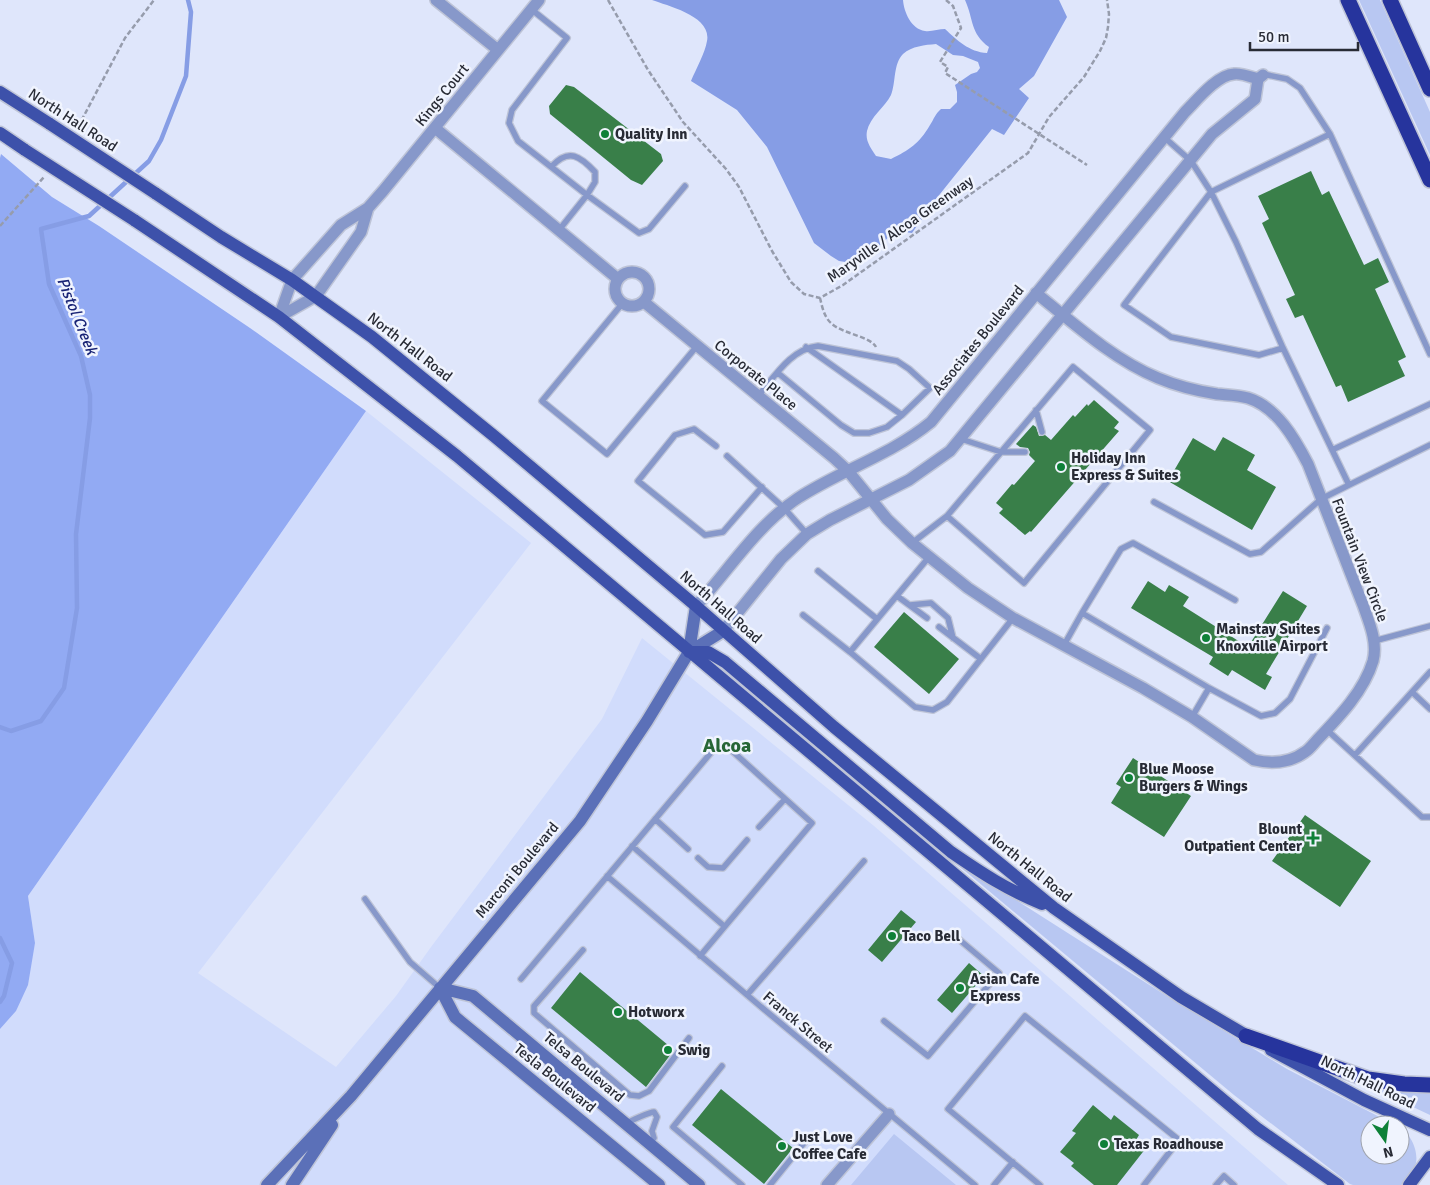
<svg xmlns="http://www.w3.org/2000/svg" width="1430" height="1185" font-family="Signika,sans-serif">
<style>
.built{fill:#d1dcfc}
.green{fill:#b8c7f2}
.forest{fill:#92aaf3}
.water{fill:#869de5;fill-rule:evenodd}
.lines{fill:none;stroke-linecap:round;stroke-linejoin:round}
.stream{stroke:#869de5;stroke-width:4.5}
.building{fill:#397f49}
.lane-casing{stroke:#bec4d7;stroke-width:8}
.street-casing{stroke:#bec4d7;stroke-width:14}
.secondary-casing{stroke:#bec4d7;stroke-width:15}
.primary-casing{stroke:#bec4d7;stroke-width:15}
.highway-casing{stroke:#bec4d7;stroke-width:18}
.path{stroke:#969cac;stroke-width:2.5;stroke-dasharray:5 2.5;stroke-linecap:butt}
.lane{stroke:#8798ca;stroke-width:5.5}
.street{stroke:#8798ca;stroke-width:11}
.secondary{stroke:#5b70b8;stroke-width:12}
.primary{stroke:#3d51aa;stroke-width:12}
.highway{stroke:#26349d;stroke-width:15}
.primary-bridge-casing{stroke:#bec4d7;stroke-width:15;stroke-linecap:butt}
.primary-bridge{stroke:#3d51aa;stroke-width:12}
.poi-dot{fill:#0e8138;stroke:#f0f4fe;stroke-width:2}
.labels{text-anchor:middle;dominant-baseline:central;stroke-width:5;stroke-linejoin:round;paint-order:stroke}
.street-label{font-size:15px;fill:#282b35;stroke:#f0f4fe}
.poi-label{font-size:15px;font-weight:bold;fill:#282b35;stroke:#f0f4fe;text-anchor:start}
.water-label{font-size:16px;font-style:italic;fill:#182375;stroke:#f0f4fe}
.district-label{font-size:20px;font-weight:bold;fill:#276636;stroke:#f0f4fe}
</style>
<rect width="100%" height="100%" fill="#dfe6fb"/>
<path class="built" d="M366,411L531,543L198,973L336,1067L396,996L431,947L602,719L642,638L874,826L1288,1185H0V1029L16,1011L35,943L28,896Z"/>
<path class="green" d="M1359,0H1380L1430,112V155Z
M947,856L1173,1000L1287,1069L1395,1125H1370V1155H1400V1128C1411,1133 1420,1154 1415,1166C1412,1172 1407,1178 1404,1183L1401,1185H1353L1350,1184L1234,1095Z
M1360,1082L1430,1092V1115Z
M894,1134L956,1185H851Z"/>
<path class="forest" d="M1,154L52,197L99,226L250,328L366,411L28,896L35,943L28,985L16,1011L0,1029V158Z"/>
<path class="water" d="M652,0H903C904,12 911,29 925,31C931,32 939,29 945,29C957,40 969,52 987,53L989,47C970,33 974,20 965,0H1059L1067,17L1034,76L1019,89L1029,98L1004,135L992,129L936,199L912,233L895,231L865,260L852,263L839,261L831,256L814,243L767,147L737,110L691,81C696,69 705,53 707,41C712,16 668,6 652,0ZM936,44L953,55L963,56L978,62L980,68L977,72L971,74L955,85L957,92V102L950,109H941C935,114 934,119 930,125C919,144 909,150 891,159L876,156C871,148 865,141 867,131C870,117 885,107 891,95C896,83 893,64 903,54C912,46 925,45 936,44Z"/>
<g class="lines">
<path class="stream" d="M0,727L11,731L41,721L64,688L77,608L76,534L90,418V395L81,356L49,284L41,229L89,216L149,161L161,140L186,76L191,12L188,0
M0,938L12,963L4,996L0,1002"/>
</g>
<path class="building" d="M566,85L574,87L661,154L663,161L642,185L631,180L550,114L549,106Z
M1311,171L1322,195L1329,191L1364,265L1378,258L1389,282L1375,289L1406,357L1398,361L1405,376L1348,402L1341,385L1336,387L1303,315L1295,318L1286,299L1295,295L1262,223L1269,219L1258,196Z
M1094,400L1119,422L1114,428L1119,431L1031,532L1030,531L1025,535L999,513L1003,509L996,503L1012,484L1014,485L1035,461L1029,455L1030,452L1028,448L1020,447L1016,444L1033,425L1036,427L1039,436L1045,435L1051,440L1073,415L1075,417L1087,404L1088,406Z
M1223,437L1255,455L1247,470L1276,487L1252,530L1168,481L1193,438L1215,451Z
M1148,581L1165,592L1169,585L1189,597L1183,606L1248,647L1283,591L1307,606L1266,674L1272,677L1265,690L1232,670L1228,676L1209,664L1213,657L1131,608Z
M904,612L959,659L929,694L874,647Z
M1133,758L1191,796L1164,837L1111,803L1121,787L1116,784Z
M1305,815L1371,861L1340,907L1272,861Z
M901,910L916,922L882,962L868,950Z
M969,963L984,976L952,1013L937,1000Z
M580,972L674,1050L646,1087L551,1008Z
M721,1089L793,1148L764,1184L692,1125Z
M1093,1105L1111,1120L1114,1115L1139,1135L1136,1140L1146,1148L1117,1185H1094L1071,1166L1074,1163L1060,1152L1076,1133L1072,1131Z"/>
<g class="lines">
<g class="lane-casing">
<path id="lane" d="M531,9L567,38L512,110L509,123L518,141L587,195L595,182V172C580,156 569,148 552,166
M1263,74L1287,79L1300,88L1330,134
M559,230L587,195L639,233L649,229L685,186
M622,304L542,401L607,454L697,346
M806,347L902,415
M1283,348L1259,355L1171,337L1124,305L1211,192L1330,134L1430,354
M758,396C775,376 791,349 818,346L897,361L909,369L930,388L902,415L887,427L869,433H854L841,425L778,373
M1036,410L1042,432
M961,439L1001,452H1025
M716,446L694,429L675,435L638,481L705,535L723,532L762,487
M1332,450L1430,404
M727,456L784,508L807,534
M1349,485L1430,445
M1154,502L1250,554L1261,552L1321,499L1349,485L1283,348L1236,242L1211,192L1191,161L1165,138
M912,543L947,516L1024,583L1150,430L1073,367L947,516
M929,557L850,652L915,707L933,710L947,702L1013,618
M818,571L877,619
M897,596L927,618
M910,605L931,603L948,618L953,638
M803,615L850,652
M939,627L981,659
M1374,641L1430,626
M1064,645L1082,613
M1209,688L1082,613L1121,549L1133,543L1235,600
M1412,692L1430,709
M1192,717L1209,688L1261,716L1275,713L1290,699L1327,628
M1327,730L1422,817H1430
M1355,755L1430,672
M655,819L688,849
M759,827L785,799
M632,846L724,926
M698,858L708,867L723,868L747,840
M607,876L760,1006L975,1185
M365,899L410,962L440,988
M583,950L534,1006V1013L630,1095L639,1096L649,1091L689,1038
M521,979L714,749H730L812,823L700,956
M747,995L864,861
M884,1021L928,1056L999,973L955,936
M722,1066L673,1127L742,1185
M627,1123C630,1121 650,1112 654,1112L657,1117L652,1131L654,1138L649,1143
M770,1185L808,1138
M994,1185L1013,1162
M1040,1185L948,1109L1025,1016L1179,1140L1144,1185
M1216,1185L1224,1176L1234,1185"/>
</g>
<g class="street-casing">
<path id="street" d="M436,0L498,50
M435,128L618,279
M615 289a17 17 0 1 1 34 0a17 17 0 1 1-34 0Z
M644,302L834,458L848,471L887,519L912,543L968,588L1013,618L1143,688L1192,717L1254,760C1271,764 1290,763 1305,752C1310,749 1314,743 1318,739C1339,717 1364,691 1373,661C1378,642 1369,622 1363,605L1308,464C1295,439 1277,407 1248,398C1238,395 1227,395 1217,394C1197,391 1177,386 1158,378C1114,360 1073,323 1036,293
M279,317L292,280L341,225L368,208L383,191L539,0
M279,317L316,296L361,232L368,208
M696,606C729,570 757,525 798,498C841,470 891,455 931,422L1185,112C1197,100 1217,75 1234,74C1241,73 1251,77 1258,79
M723,631L781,559L807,534L830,520L909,480L950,451L1212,134L1255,99L1258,79L1263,75
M827,1185L889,1114"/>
</g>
<g class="secondary-casing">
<path id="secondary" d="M689,652L723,631
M440,988L473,996L699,1185
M440,988L455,1017L659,1185
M267,1185L351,1096L580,821L647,721L689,652L696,606
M292,1185L332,1125"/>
</g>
<g class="primary-casing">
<path id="primary" d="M0,92L50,124
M0,133L25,150
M155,193L221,237L292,280L372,337L494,436L696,606L834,727L1054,908L1181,997L1254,1040
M134,220L279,317L457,456L1258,1129L1338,1185
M689,652H708L725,662L951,852C983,874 1006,889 1042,904
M1271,1050L1364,1100L1430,1130
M1409,1185L1430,1157"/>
</g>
<g class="highway-casing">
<path id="highway" d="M1348,0L1430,180
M1390,0L1430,89
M1246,1036L1368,1079L1404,1084L1430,1085"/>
</g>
<path class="path" d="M608,0L648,70L683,122L726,169L739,187L772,251L791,282L804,294L820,298L843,285L1028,153L1049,117L1084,77L1100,51L1106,38L1108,27L1109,14L1107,0
M946,0L953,6L961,28L940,62L948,67L945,73L1087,165
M78,127L125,38L154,0
M0,226L44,177
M820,298C822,306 824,317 831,323C842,334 870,336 876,347"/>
<use href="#lane" class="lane"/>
<use href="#street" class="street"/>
<use href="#secondary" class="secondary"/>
<use href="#primary" class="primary"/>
<use href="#highway" class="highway"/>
<g class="primary-bridge-casing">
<path id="primary-bridge" d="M50,124L155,193
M25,150L134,220"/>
</g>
<use href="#primary-bridge" class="primary-bridge"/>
</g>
<g class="poi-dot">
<circle cx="605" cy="134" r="5"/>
<circle cx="1061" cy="467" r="5"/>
<circle cx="1206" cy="638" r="5"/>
<circle cx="1129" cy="778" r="5"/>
<path d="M1310.5 830.5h5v5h5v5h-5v5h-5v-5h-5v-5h5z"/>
<circle cx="892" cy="936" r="5"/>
<circle cx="960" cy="988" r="5"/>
<circle cx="618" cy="1012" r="5"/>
<circle cx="668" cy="1050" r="5"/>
<circle cx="1104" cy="1144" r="5"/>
<circle cx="782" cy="1146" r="5"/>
</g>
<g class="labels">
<g class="street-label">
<text transform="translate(442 95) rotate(-51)">Kings Court</text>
<text transform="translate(73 120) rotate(33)">North Hall Road</text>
<text transform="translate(900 229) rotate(-35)">Maryville / Alcoa Greenway</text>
<text transform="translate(978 340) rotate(-51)">Associates Boulevard</text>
<text transform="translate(410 347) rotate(38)">North Hall Road</text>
<text transform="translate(756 375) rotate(39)">Corporate Place</text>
<text transform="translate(1360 560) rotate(69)">Fountain View Circle</text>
<text transform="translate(721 607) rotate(41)">North Hall Road</text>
<text transform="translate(1030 867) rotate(39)">North Hall Road</text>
<text transform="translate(517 870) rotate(-50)">Marconi Boulevard</text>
<text transform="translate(798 1022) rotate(40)">Franck Street</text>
<text transform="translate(584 1067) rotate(40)">Telsa Boulevard</text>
<text transform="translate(555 1078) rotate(39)">Tesla Boulevard</text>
<text transform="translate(1368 1082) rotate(26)">North Hall Road</text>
</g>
<g class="poi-label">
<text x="615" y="134">Quality Inn</text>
<text x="1071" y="458">Holiday Inn<tspan x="1071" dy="17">Express &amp; Suites</tspan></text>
<text x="1216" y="629">Mainstay Suites<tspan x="1216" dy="17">Knoxville Airport</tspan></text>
<text x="1139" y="769">Blue Moose<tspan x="1139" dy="17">Burgers &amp; Wings</tspan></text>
<text x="1302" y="829" text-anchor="end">Blount<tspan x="1302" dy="17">Outpatient Center</tspan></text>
<text x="902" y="936">Taco Bell</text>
<text x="970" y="979">Asian Cafe<tspan x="970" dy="17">Express</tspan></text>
<text x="628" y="1012">Hotworx</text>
<text x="678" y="1050">Swig</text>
<text x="792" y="1137">Just Love<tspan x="792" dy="17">Coffee Cafe</tspan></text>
<text x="1114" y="1144">Texas Roadhouse</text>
</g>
<g class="water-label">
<text transform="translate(77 316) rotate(68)">Pistol Creek</text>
</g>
<g class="district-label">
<text x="727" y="745">Alcoa</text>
</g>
</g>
<g transform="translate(1385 1140) rotate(166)"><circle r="24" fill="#f0f4fe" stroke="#a0a4ae"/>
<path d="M0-4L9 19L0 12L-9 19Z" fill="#0e8138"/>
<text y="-8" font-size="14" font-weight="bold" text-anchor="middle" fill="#282b35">N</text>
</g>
<path d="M1250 42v8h108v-8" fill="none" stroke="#282b35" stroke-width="2.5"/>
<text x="1258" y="42" font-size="15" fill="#282b35" stroke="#f0f4fe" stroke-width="4" paint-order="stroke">50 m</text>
</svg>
